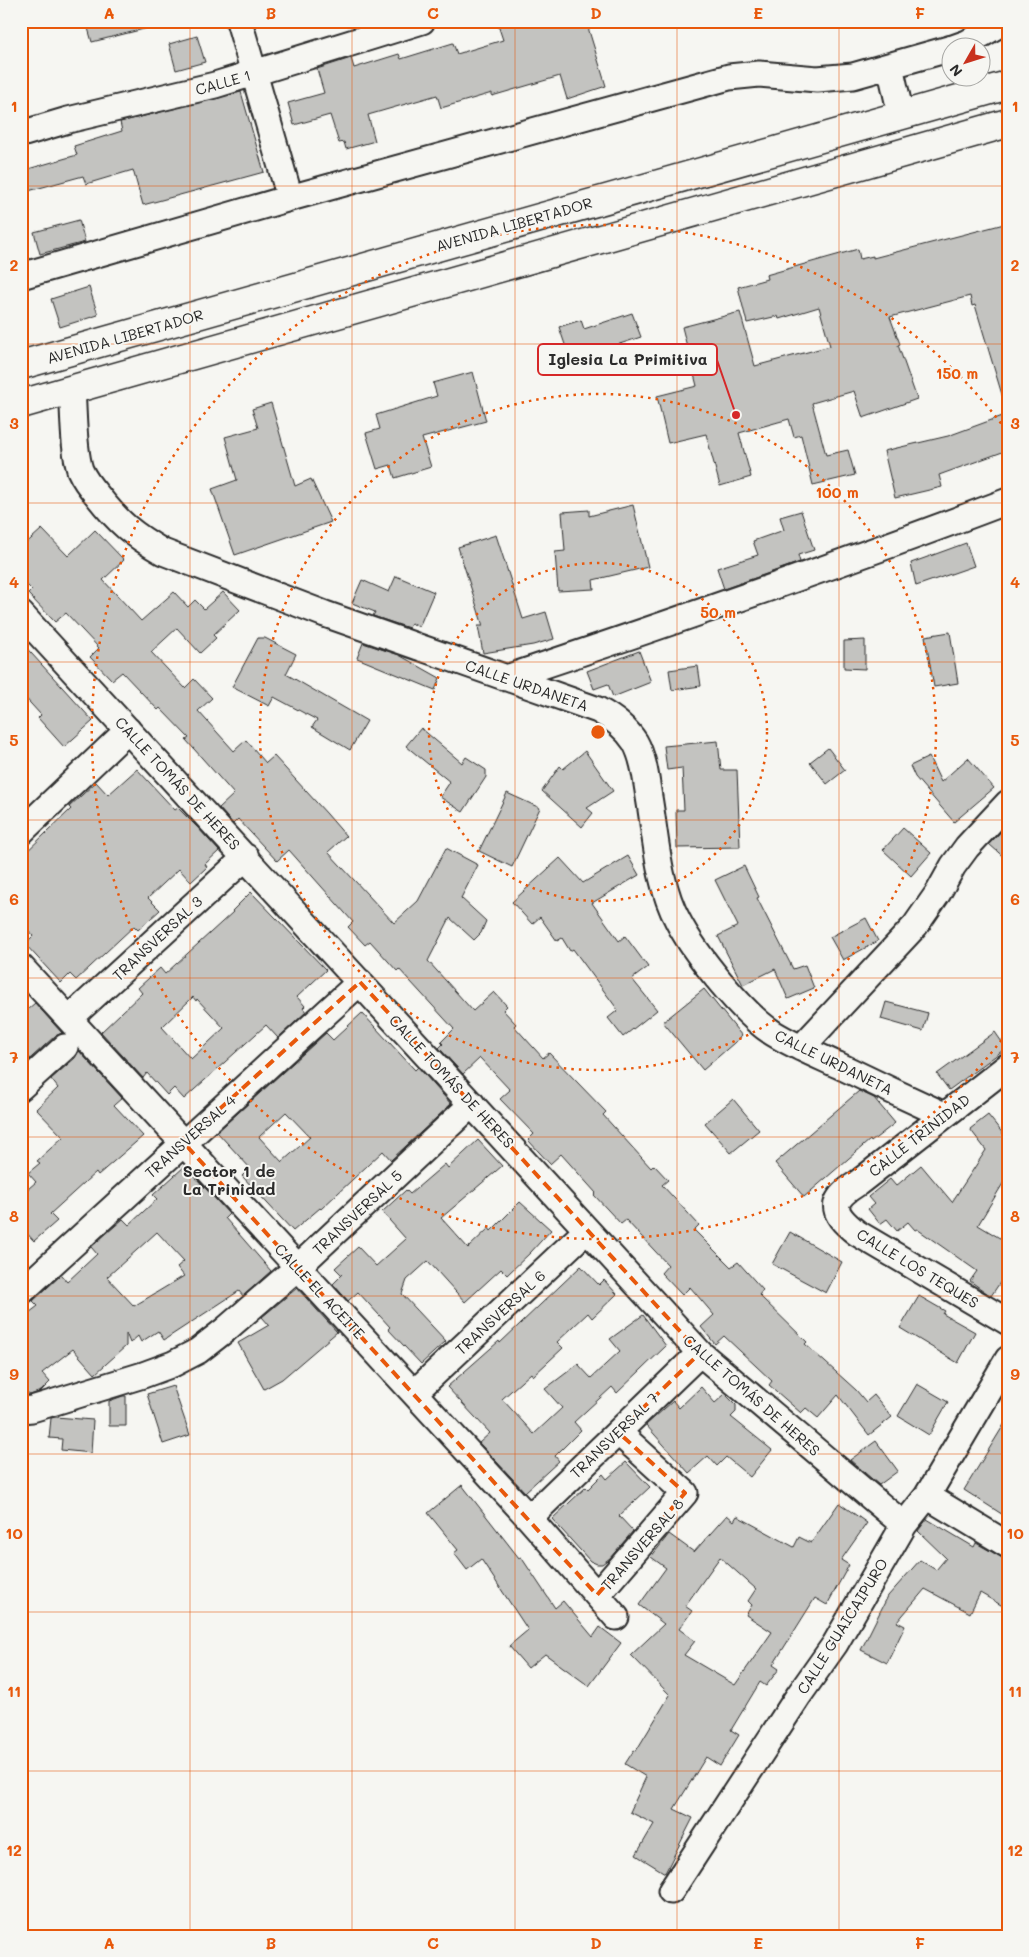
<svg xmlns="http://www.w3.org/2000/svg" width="1029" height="1957" font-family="Mali,sans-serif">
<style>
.building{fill:#c3c3c0;stroke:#2b2b2b;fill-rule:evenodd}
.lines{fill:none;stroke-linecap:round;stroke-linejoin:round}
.minor-casing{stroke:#2b2b2b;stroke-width:29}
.major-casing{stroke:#2b2b2b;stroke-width:31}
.minor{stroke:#f6f6f2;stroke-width:25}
.major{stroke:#f6f6f2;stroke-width:28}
.marked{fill:none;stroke:#e8590c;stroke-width:4;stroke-dasharray:10 6;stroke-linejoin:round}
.grid{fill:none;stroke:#e8590c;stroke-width:1;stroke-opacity:0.55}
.ring{fill:none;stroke:#e8590c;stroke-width:2.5;stroke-dasharray:2.5 5}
.labels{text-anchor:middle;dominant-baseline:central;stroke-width:4;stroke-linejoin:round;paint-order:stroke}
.street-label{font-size:15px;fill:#2b2b2b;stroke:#f6f6f2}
.neighbourhood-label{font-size:16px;font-weight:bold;fill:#2b2b2b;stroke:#f6f6f2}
.centre{fill:#e8590c;stroke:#f6f6f2;stroke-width:2.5}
.ring-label{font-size:15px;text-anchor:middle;font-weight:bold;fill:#e8590c;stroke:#f6f6f2;stroke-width:4;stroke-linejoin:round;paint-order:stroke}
.leader{fill:none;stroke:#d62828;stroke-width:2}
.callout-dot{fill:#d62828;stroke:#f6f6f2;stroke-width:2}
.callout{fill:#f6f6f2;stroke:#d62828;stroke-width:2}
.callout-label{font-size:16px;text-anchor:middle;font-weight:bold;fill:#2b2b2b}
.neatline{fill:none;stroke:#e8590c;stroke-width:2}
.grid-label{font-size:16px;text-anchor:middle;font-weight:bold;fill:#e8590c}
</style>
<rect width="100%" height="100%" fill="#f6f6f2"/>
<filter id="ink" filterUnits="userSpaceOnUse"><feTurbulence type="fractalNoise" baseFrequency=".02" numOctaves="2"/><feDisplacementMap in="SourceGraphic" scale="10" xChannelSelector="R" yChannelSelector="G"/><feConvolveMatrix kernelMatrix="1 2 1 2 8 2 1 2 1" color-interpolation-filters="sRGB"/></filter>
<g filter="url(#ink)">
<path class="building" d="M86,21H148V28L92,42Z
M511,21H586L606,86L567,99L560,76L492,96V93L441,108L437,95L368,115L375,141L346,149L344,142L339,143L330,115L294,125L288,103L324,93L317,69L351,58L354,68L399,54L401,59L453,43L457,54L503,40L498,25Z
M197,36L205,62L176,70L169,44Z
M241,92L264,172L143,205L133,170L86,184L83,176L21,193V171L77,155L74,146L122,131L120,122Z
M79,220L85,242L40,254L34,232Z
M1008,223V398H1003L975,305L972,306L970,296L890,317L900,344L898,345L917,399L863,418L854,391L812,403L826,455L848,450L855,475L813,485L801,435L794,437L789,419L739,433L751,477L720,486L706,434L668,443L657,396L697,386L682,327L740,312L755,366L830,346L819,307L779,319L778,316L747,323L738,287L767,279L766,275L858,249L860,259L873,256V258Z
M89,287L98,315L60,327L51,299Z
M632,313L641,337L592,353L595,361L573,368L559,327L581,320L584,329Z
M473,372L486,421L422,438L431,467L395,478L391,465L377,469L366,433L380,429L376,415L437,396L433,383Z
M271,403L295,486L311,479L331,522L235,555L212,489L237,480L225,437L258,428L252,409Z
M1008,414V450L939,475L942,487L895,498L884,451L948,436Z
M633,505L648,567L593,580L594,589L558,591L555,552L565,551L562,512L589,510V516Z
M801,511L814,550L798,555L800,562L724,589L717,568L758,555L753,541L784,530L780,517Z
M42,529L68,556L95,530L124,560L103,580L141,621L174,592L188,607L195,600L204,609L223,592L240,610L213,635L216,638L200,653L177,628L151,652L185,688L194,679L212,698L198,711L234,751L246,740L266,763L274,756L327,814L346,836L328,852L394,923L418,901L446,848L478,865L461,898L486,921L481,933L474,940L450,918L428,961L473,1011L494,992L507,1006L503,1010L516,1024L514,1026L543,1058L549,1053L606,1112L603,1115L651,1168L654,1165L668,1180L662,1185L699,1225L694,1230L731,1267L738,1262L763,1290L759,1295L807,1342L805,1344L856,1390L866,1402L874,1395L892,1417L869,1435L838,1395L818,1418L806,1408L801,1413L769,1385L772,1381L724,1336L715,1344L701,1327L714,1315L690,1287L682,1295L661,1273L668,1265L626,1220L621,1224L594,1195L596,1193L561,1154L550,1164L528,1140L534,1134L500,1099L510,1090L480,1058L463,1074L439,1048L443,1044L441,1042L454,1029L399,969L397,971L370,941L365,945L348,927L353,922L289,850L277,861L238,819L233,824L219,808L234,794L186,740L189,738L160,708L158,710L122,672L112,680L90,657L99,648L66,613L55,622L28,594L32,590L21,579V548Z
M496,535L523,619L546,612L554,639L533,645L483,653L478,626H483L458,547Z
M966,543L974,566L916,586L911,563Z
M396,576L434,592L419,627L411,623L409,628L373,616L375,612L352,603L362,580L389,592Z
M950,632L958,683L934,687L925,636Z
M258,638H265L296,654L286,674L367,721L350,750L312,727L317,720L274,697L269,706L232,687Z
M865,640V669L844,668V641Z
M21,642L93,721L64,747L38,718L41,715L21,693Z
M363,643L399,655L440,678L435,690L357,658Z
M639,651L651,682L613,697L608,684L594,689L587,671Z
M698,666L701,686L672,690L669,670Z
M421,728L462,763L466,757L486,770V777L463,812L440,797L450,782L406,746Z
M718,741L721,770H737L740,847L677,848L676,810H684L682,768L667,770L664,746Z
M828,748L845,770L827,784L810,762Z
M585,751L613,791L587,808L593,813L582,827L542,791L560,766L563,769Z
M929,757L941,782L968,758L994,788L954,822L915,777L910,766Z
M137,769L175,810L178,808L198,828L219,851L205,864L207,867L191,882L179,869L148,898L160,910L138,930L134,926L76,980L70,974L61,983L25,944L33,936L21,923V857L71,809L69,807L96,782L108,795Z
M507,793L540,808L512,867L479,851Z
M1008,824V861L989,844Z
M903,828L931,853L911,876L883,850Z
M628,856L639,875L592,903L619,941L625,936L648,967L632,979L657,1010L623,1037L608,1018L618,1010L573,949L570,951L562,938L557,941L540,917L532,924L512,902L560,858L583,883Z
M744,866L759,897L757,898L793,969L805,965L814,988L788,999L775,969L743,985L718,936L738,926L715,880Z
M251,892L326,970L297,997L305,1006L303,1008L306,1012L278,1038L266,1025L184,1099L174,1088L167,1095L147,1073L143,1078L101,1032L142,993L138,988L160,968L165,974L233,912L232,911ZM193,997L196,1001L197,999L224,1028L191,1059L162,1027Z
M866,918L878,941L843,960L830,937Z
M704,989L742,1036L703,1070L663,1022Z
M886,1002L928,1013L923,1031L881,1019Z
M35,1003L62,1033L55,1036L21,1067V1015Z
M362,1013L415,1070L418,1067L451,1104L391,1160L383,1151L321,1209L320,1208L293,1231L242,1176L250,1168L217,1132L326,1033L333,1040ZM286,1112L310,1137L282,1162L259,1137Z
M995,1032L1006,1048L949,1090L937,1074Z
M79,1051L122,1098L114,1105L143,1136L98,1175L96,1172L50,1214L57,1221L34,1241L21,1227V1195L36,1182L28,1173L40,1163L37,1161L63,1137L36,1109L58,1088L51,1079L75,1058Z
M859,1091L874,1098L895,1123L871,1142L870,1140L804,1197L775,1163Z
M733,1099L759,1130L731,1153L705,1123Z
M988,1115L1008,1140V1175L978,1225L1008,1243V1276L1001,1281L991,1296L970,1281L977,1271L917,1229L915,1230L908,1222L897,1231L887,1219L880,1224L868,1209L874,1204L868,1197L890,1179L896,1186L921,1165L952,1202L986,1150L970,1129Z
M478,1140L502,1166L441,1218L468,1248L489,1228L491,1231L520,1202L551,1230L531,1252L507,1275L501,1269L465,1302L428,1261L407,1280L402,1294L446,1341L421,1364L388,1329L390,1327L358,1292L348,1301L333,1284L342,1275L335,1268L358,1247L376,1266L406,1239L382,1212L406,1190L410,1194L445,1164L448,1168Z
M185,1166L229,1214L225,1218L271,1271L243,1296L239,1291L164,1340L158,1331L141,1342L138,1336L130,1343L126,1333V1346L95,1374L73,1349L42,1373L50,1382L41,1391L30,1395L21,1390V1319L38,1306L33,1301L61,1275L67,1282L97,1254L91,1247L123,1219L129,1225L157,1199L153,1195ZM157,1232L184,1261L177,1267L184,1276L134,1306L107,1277Z
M790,1232L842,1262L826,1293L772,1264Z
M581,1266L599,1285L604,1280L617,1294L592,1318L588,1313L557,1342L563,1348L533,1376L531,1373L502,1399L534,1434L562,1408L545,1389L578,1364L591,1378L620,1351L610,1339L643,1315L666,1346L617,1393L612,1387L574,1422L581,1430L555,1456L559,1461L525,1492L479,1443L490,1433L447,1387L499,1341L500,1343Z
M297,1288L337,1332L282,1379L264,1389L238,1343L269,1325L262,1317Z
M919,1296L945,1311L943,1314L975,1332L958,1363L900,1328Z
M917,1384L948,1402L929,1435L898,1416Z
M173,1386L190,1435L163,1444L147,1394Z
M701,1387L715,1403L725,1394L736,1405V1412L731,1417L772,1450L750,1477L726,1457L717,1466L708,1456L689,1473L646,1425L673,1401L679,1408Z
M123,1396H126V1426H109V1401Z
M56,1417L93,1420L91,1453L61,1450L62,1439L49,1438L51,1418Z
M1008,1418V1518L964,1490Z
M876,1441L898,1471L879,1485L850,1460Z
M626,1462L650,1487L619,1516L633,1531L610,1558L602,1564H597L590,1561L552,1519L586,1487L588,1489L603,1474L607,1479Z
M462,1485L519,1558L521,1557L555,1608L563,1601L593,1637L600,1627L621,1643L589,1686L545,1654L528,1668L509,1646L528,1630L481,1559L467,1570L454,1553L458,1550L428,1513Z
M839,1503L867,1523L841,1560L849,1565L827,1605L815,1598L773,1665L779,1669L766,1686L760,1682L731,1730L739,1735L720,1766L706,1757L674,1809L693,1818L665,1873L636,1855L654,1824L630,1812L646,1777L625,1764L634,1750L636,1751L670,1695L631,1655L664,1624L639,1605L666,1568L651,1557L669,1534L694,1552L727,1515L734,1521L737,1516L794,1547L799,1537L811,1543ZM720,1557L756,1589L748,1601L752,1605L746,1615L772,1632L735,1685L684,1655L695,1641L679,1629L692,1611L685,1606Z
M927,1519L974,1547L976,1543L1001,1557L1008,1559V1609L980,1593L970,1613L925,1589L897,1622L905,1626L887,1663L861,1650L888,1596L920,1560L936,1570L946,1558L918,1531Z"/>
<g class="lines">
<g class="minor-casing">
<path id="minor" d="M239,21L290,198
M953,48L967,43L1005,21
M890,66L901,115
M21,134L68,120L215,85L422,21
M21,276L290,198L729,77L759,74L817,79L853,76L952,48
M72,390C74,413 73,448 80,470C84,479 90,487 97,495C119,523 132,534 163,552L325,614L598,710C613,718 626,728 635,742C644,758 646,779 649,797C656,838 658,884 678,921C695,954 743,1014 773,1033C794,1046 816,1055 838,1065C873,1082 909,1099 944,1115
M21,614L700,1353L904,1525
M506,678C674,622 842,564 1008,501
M21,832L128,730
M21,967L529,1518L616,1617
M69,1019L246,857
M801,1048L915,926L938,893L953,866L967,847L1008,803
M1008,1066L858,1183C852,1187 843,1192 839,1199C830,1212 848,1226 857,1233L1008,1322
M21,1087L65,1047
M21,1292L360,982
M414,1393L587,1230
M21,1410L32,1409L143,1375L173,1364L198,1351L225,1330L298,1267L472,1104
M927,1496L1008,1545
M529,1518L700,1353
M597,1595L685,1493L618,1432
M671,1891L799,1695L835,1644L904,1525L927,1496L1008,1359"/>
</g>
<g class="major-casing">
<path id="major" d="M21,365L1008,85
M21,404L1008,123"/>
</g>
<use href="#minor" class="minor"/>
<use href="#major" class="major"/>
</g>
</g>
<path class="marked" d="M360,982L700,1353L618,1432L685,1493L597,1595L183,1142Z"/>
<path class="grid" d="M190,21V1936M352,21V1936M515,21V1936M677,21V1936M839,21V1936M21,186H1008M21,344H1008M21,503H1008M21,662H1008M21,820H1008M21,978H1008M21,1137H1008M21,1296H1008M21,1454H1008M21,1612H1008M21,1771H1008"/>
<g class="ring">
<circle cx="598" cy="732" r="169"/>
<circle cx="598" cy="732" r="338"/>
<path d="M1006 1034A507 507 0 1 1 1006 430"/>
</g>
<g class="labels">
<g class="street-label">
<text transform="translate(223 82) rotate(-16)">CALLE 1</text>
<text transform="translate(514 224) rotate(-16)">AVENIDA LIBERTADOR</text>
<text transform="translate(125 336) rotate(-16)">AVENIDA LIBERTADOR</text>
<text transform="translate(527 685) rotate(19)">CALLE URDANETA</text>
<text transform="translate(178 783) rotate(47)">CALLE TOMÁS DE HERES</text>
<text transform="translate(157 938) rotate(-43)">TRANSVERSAL 3</text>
<text transform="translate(834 1062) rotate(26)">CALLE URDANETA</text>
<text transform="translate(452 1081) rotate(47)">CALLE TOMÁS DE HERES</text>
<text transform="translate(919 1135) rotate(-38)">CALLE TRINIDAD</text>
<text transform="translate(190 1136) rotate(-42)">TRANSVERSAL 4</text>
<text transform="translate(357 1212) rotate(-43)">TRANSVERSAL 5</text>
<text transform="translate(918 1268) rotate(31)">CALLE LOS TEQUES</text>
<text transform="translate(320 1291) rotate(47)">CALLE EL ACEITE</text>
<text transform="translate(500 1312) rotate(-43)">TRANSVERSAL 6</text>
<text transform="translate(752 1395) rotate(41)">CALLE TOMÁS DE HERES</text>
<text transform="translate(614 1435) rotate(-44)">TRANSVERSAL 7</text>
<text transform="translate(642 1544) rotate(-49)">TRANSVERSAL 8</text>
<text transform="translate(842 1626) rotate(-58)">CALLE GUAICAIPURO</text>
</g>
<g class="neighbourhood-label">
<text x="229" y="1170">Sector 1 de<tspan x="229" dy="18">La Trinidad</tspan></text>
</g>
</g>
<circle cx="598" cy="732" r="8" class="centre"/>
<g class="ring-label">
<text x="957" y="379">150 m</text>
<text x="837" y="498">100 m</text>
<text x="718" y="618">50 m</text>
</g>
<path class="leader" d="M736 415L717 360"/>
<circle class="callout-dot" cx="736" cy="415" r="5"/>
<rect class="callout" x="538" y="344" width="179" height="31" rx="5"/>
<g class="callout-label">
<text x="628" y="365">Iglesia La Primitiva</text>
</g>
<rect width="1029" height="1957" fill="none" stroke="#f6f6f2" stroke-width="55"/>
<g transform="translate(966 62) rotate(231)"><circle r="24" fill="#f6f6f2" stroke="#a5a5a2"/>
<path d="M0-4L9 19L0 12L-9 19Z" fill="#c8321e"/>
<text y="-8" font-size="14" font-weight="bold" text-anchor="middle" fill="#2b2b2b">N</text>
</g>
<rect x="28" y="28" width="974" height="1902" class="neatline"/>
<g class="grid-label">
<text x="109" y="19">A</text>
<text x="271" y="19">B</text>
<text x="433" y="19">C</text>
<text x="596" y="19">D</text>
<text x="758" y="19">E</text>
<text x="920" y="19">F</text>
<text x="14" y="112">1</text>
<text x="1015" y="112">1</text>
<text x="14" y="271">2</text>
<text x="1015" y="271">2</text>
<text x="14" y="429">3</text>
<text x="1015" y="429">3</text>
<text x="14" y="588">4</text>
<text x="1015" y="588">4</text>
<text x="14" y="746">5</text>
<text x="1015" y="746">5</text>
<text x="14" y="905">6</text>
<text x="1015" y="905">6</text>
<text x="14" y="1063">7</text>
<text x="1015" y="1063">7</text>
<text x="14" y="1222">8</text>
<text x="1015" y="1222">8</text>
<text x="14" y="1380">9</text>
<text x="1015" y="1380">9</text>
<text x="14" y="1539">10</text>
<text x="1015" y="1539">10</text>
<text x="14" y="1697">11</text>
<text x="1015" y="1697">11</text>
<text x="14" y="1856">12</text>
<text x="1015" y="1856">12</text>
<text x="109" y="1949">A</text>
<text x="271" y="1949">B</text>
<text x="433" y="1949">C</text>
<text x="596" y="1949">D</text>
<text x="758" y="1949">E</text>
<text x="920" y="1949">F</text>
</g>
</svg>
